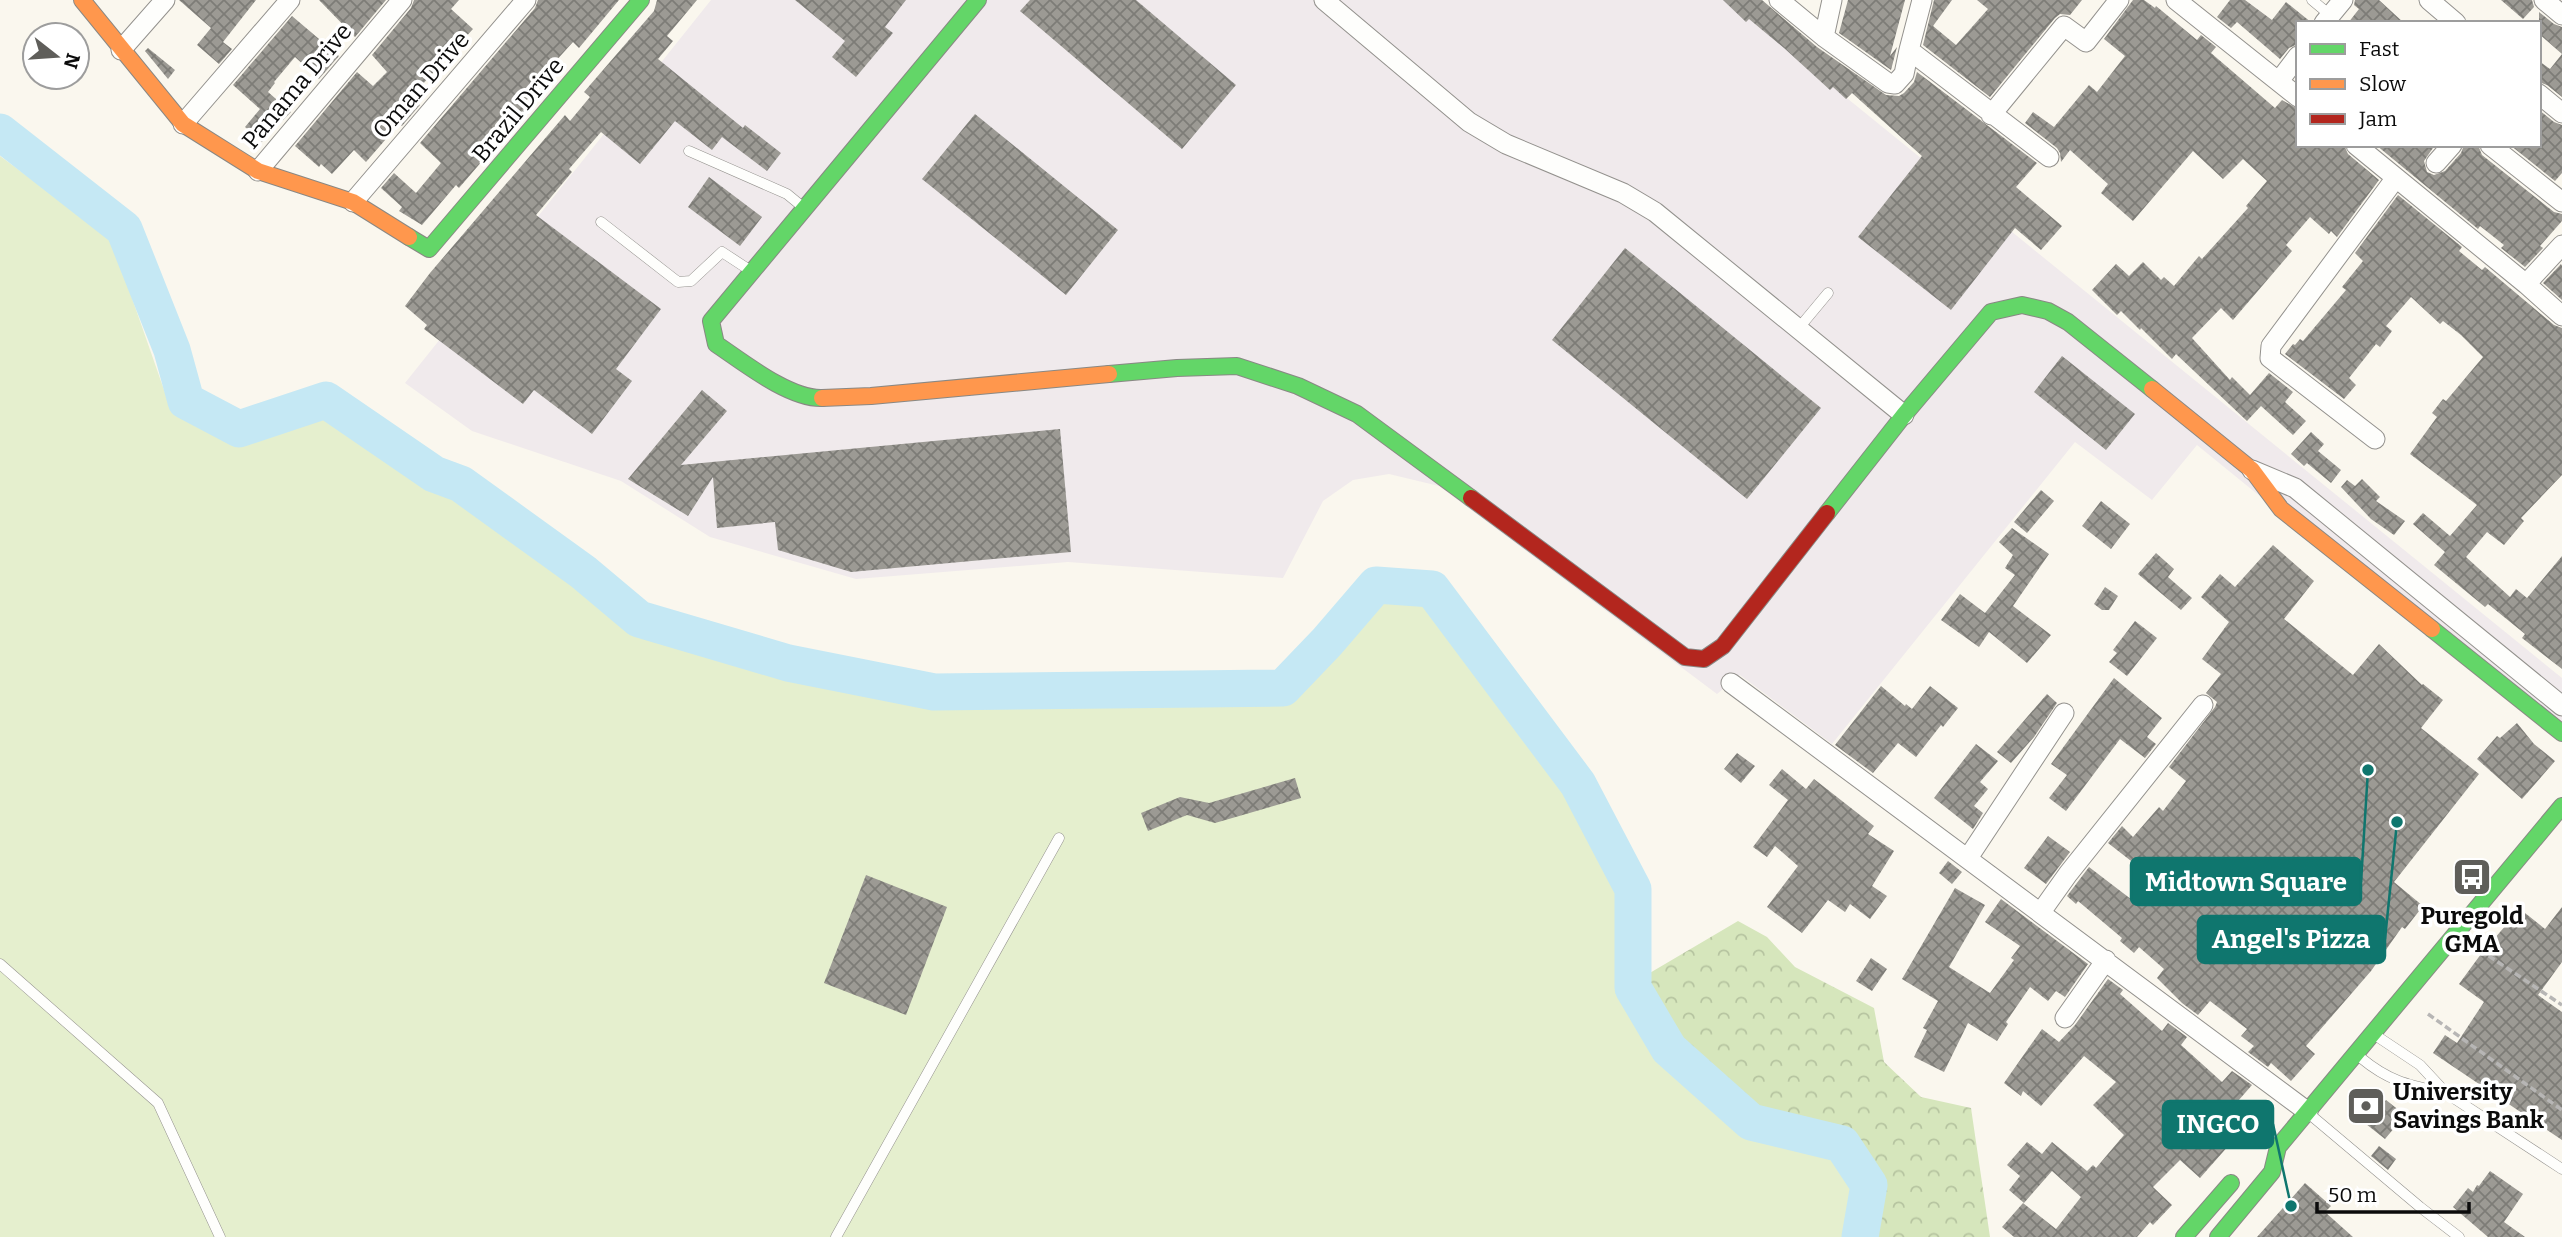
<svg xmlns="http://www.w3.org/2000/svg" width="2562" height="1237" font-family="Bitter,serif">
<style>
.industrial{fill:#f0eaec}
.grass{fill:#e5efce}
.forest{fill:url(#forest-crowns)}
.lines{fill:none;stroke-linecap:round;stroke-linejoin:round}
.river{stroke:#c5e8f4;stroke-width:37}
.building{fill:url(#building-cross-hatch)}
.lane-casing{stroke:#93918d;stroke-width:11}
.street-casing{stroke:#93918d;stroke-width:21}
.fast-casing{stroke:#898884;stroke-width:18}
.slow-casing{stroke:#898884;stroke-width:18}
.jam-casing{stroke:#898884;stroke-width:18}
.path{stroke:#b7b6b5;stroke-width:3.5;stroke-dasharray:7 3.5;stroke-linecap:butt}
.lane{stroke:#fefefc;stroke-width:10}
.street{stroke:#fefefc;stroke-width:19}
.fast{stroke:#63d668;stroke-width:16}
.slow{stroke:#ff974d;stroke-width:16}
.jam{stroke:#b3261e;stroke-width:16}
.labels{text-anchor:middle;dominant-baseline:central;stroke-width:7;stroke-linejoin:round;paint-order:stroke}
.street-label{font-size:24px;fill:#0b0b0b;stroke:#fff}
.poi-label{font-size:24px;font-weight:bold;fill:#0b0b0b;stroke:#fff}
.leader{fill:none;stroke:#0f766e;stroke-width:2.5}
.callout-dot{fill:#0f766e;stroke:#fff;stroke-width:2.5}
.callout{fill:#0f766e;stroke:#0f766e;stroke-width:2.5}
.callout-label{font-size:26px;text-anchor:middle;font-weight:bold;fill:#fff}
</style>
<defs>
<pattern id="forest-crowns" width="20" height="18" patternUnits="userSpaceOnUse" patternTransform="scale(1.75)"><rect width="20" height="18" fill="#d6e6bc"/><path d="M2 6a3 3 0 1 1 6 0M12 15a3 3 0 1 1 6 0" fill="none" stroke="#b6c4a0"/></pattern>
<pattern id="building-cross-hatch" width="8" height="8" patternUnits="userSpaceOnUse" patternTransform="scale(1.75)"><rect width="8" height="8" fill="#9c9a94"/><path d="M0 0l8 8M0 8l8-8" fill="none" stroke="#7d7c77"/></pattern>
</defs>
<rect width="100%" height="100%" fill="#faf7ee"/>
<path class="industrial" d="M711,0H1726L2562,678V742L2197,445L2152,500L2075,442L1832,744L1740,675L1717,694L1439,486L1389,474L1353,480L1323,501L1283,578L1068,562L856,579L710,537L621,481L472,431L405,383Z"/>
<path class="grass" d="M0,156L111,238L170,407L241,440L326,410L577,578L640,630L807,675L931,699L1288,696L1378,595L1427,596L1573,791L1623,892L1624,987L1661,1051L1750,1131L1835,1152L1859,1186L1852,1237H0Z"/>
<path class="forest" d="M1738,921L1767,937L1795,967L1874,1008L1884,1062L1921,1097L1971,1108L1990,1237H1853L1860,1186L1835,1151L1750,1129L1661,1049L1626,987Z"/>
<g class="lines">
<path class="river" d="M0,132L124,229L172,350L186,401L239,429L326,400L434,474L461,484L583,572L639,619L788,663L934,692L1283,688L1327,642L1376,585L1432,589L1578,784L1633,889V988L1669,1049L1751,1122L1842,1144L1869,1185L1860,1237"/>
</g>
<path class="building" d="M179,0H256L223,42L232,49L219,64L197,45L211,28Z
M319,0H386L355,37Z
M414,0H459L451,9L473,29L411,97L420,105L402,126L399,124L366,162L354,150L332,174L321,164L319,167L295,146L357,72L373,86L387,72L372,55L411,8Z
M538,0H619L579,48L573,42L544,74L547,76L526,101L530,105L459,188L456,185L422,225L399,211L402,207L381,188L394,173L416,193L441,163L420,143L535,8Z
M657,0H697L667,36L673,41L658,59L743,128L745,125L781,153L767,171L722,137L712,150L675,121L640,164L601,132L569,169L572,172L536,215L661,309L616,369L632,381L592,434L534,390L523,404L424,329L427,325L405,306L430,273L565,115L570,121L590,97L584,92L654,11Z
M795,0H906L885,27L893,33L856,77L832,57L845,41Z
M1030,0H1136L1236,85L1182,149L1020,11Z
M1723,0H1762L1817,47L1886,95L1899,96L1904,93L1914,82L1917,72L2037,163L2016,187L2062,226L2041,250L2015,228L1951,310L1858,237L1922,156L1852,93L1846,99L1833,87L1830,90L1784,48L1749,19L1746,22Z
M1848,0H1905L1890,56L1897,47L1891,70L1839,33Z
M1934,0H1952L1933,26L1956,45L1988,9L1977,0H2082L2070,15L2060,14L2055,18L1990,97L1923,45Z
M2133,0H2144L2155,8L2156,6L2197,40L2201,35L2216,47L2211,53L2275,108L2282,100L2298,109V145H2344L2348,154L2379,180L2337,237L2331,231L2329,234L2310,217L2286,245L2292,251L2233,320L2221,308L2192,338L2230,380L2232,377L2250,395L2269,373L2293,392L2285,402L2306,421L2293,435L2261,406L2247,421L2176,354L2172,359L2141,328L2140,330L2121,311L2117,315L2092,290L2116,264L2129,276L2143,262L2161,280L2164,277L2174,286L2199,256L2202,259L2248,208L2246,206L2267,181L2243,159L2223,179L2193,151L2133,221L2101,193L2108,184L2070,150L2061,162L2060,153L2057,148L2025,123L2033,112L2054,127L2089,85L2097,92L2125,56L2104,39Z
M2230,0H2245L2272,20L2286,2L2312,23H2298V44L2289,48L2280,59L2237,22L2231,28L2217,17Z
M2355,0H2379L2404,23H2348L2359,9L2354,5Z
M2501,0H2532L2534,7L2523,19Z
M2539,12L2554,24L2562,27V97L2547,85L2539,82V61L2550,69L2562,54L2539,34Z
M292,16L339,56L319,79L295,57L274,82L275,83L268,92L291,112L262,142L245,127L260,109L233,85Z
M148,48L175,70L168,79L145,51Z
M2539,110L2554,122L2562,125V173L2555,181L2510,145H2539Z
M975,114L1118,230L1066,295L922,179Z
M2376,145H2435L2424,161L2427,172L2434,175L2445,171L2461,153L2464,145H2478L2482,155L2554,212L2562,214V221L2540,246L2543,248L2525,267L2501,248L2504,245L2480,226L2478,229Z
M709,177L762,217L740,246L688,207Z
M2398,195L2462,247L2459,251L2482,270L2485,267L2554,325L2562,328V475L2521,518L2524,521L2504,545L2487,532L2466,557L2510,597L2516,589L2527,598L2562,556V669L2522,638L2525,634L2488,604L2485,607L2434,565L2445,552L2413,524L2423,513L2450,536L2477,505L2410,454L2437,417L2432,413L2443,399L2446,401L2483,357L2461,335L2443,321L2440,324L2411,297L2386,326L2392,331L2380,347L2376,344L2349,378L2356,385L2344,399L2285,354L2293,344L2295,345L2300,339L2303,341L2346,290L2342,287L2363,261L2355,253Z
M1625,248L1821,408L1747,499L1552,340Z
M2561,264L2562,266V300L2543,283Z
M2062,356L2135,414L2106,450L2034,392Z
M702,390L727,411L681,465L1060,429L1071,552L851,572L778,550L775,522L717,528L713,477L688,516L628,479Z
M2311,432L2324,444L2318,451L2341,470L2331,483L2307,463L2304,466L2291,454Z
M2362,479L2380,497L2376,501L2405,521L2394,535L2371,519L2341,487L2347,480L2355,486Z
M2041,490L2054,501L2027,533L2014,522Z
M2101,501L2130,524L2111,549L2082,526Z
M2012,528L2049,554L2013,606L2051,635L2027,663L1989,632L1979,647L1941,620L1960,594L1985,613L2015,575L2005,568L2013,555L1999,542Z
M2273,545L2314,581L2284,619L2353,675L2379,644L2422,685L2423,684L2443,700L2421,728L2479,774L2394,882L2423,906L2405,929L2402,927L2371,971L2306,1046L2315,1054L2291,1081L2271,1063L2268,1067L2248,1052L2254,1046L2241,1036L2247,1029L2210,1001L2198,1015L2182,1003L2157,978L2164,969L2139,947L2134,953L2120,941L2122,938L2078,901L2076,904L2067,896L2089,867L2140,906L2158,882L2108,843L2122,826L2133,837L2159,807L2163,811L2186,781L2169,767L2215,707L2217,702L2206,693L2221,674L2202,659L2229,622L2201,597L2220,574L2235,587Z
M2156,553L2174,569L2168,577L2192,598L2181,610L2138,574Z
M2105,587L2118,596L2109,610H2102L2094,604Z
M2135,621L2157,638L2127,676L2109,662L2117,653L2113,650Z
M2114,678L2162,718L2147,737L2156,744L2145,758L2120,739L2066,811L2049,798L2067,775L2051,764Z
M1881,686L1905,706L1906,704L1912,709L1930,686L1958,708L1943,727L1941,725L1916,757L1898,743L1873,773L1835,745Z
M2047,694L2057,703L2034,737L2011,763L1997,752Z
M2517,723L2534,744L2555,761L2522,799L2477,759L2497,736L2500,738Z
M1976,744L1998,761L1980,782L1988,789L1974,806L1983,813L1973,829L1934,798Z
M1737,753L1755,766L1741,783L1724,769Z
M1782,769L1806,789L1814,779L1874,826L1868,834L1894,851L1872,886L1887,896L1870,919L1850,904L1845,912L1828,900L1802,933L1767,907L1798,866L1775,846L1767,857L1753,847L1788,800L1769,785Z
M1295,778L1301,798L1215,823L1187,815L1148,831L1141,813L1180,797L1209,803Z
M2048,836L2070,852L2046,884L2024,868Z
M1948,861L1962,872L1952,884L1939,873Z
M866,875L947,907L906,1015L824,983Z
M1955,888L1985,905L1949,967L1990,993L2014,960L2011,958L2020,946L1985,922L2001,899L2088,964L2065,997L2056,991L2048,1001L2030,987L2006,1022L2008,1024L1997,1041L1968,1023L1944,1072L1914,1057L1927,1030L1923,1028L1938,1001L1902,979Z
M2562,907V962L2538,995L2562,1012V1140L2433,1053L2445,1035L2457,1043L2484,1002L2459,984L2481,954L2520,909L2545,929Z
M1871,958L1887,969L1872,991L1856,981Z
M2108,979L2123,990L2120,994L2162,1031L2168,1023L2187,1037L2181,1045L2222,1082L2232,1071L2252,1085L2238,1101L2249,1111L2239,1121L2245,1127L2200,1178L2180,1160L2153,1187L2172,1205L2153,1225L2150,1222L2137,1237H2014L2002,1227L2023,1203L2056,1229L2081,1197L2052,1171L2024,1203L2009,1190L2020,1176L2007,1165L2027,1142L2042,1154L2052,1142L2087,1171L2093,1165L2096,1168L2124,1135L2093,1105L2116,1082L2084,1056L2041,1106L2023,1091L2021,1096L2004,1083L2042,1029L2059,1042L2075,1025Z
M2386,1100L2405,1115L2385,1139L2366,1124Z
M2379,1146L2396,1159L2388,1170L2371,1156Z
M2490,1171L2523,1194L2504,1222L2525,1237H2488L2453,1207L2468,1188L2473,1192L2477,1185L2479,1186Z
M2305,1183L2331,1206L2325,1212L2353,1237H2257Z"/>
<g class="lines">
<g class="lane-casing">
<path id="lane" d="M2312,0L2330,15
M689,151L787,194L804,208
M601,222L678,282L691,281L722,252L751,271
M1798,329L1828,293
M0,964L158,1103L220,1237
M2378,1037L2420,1065L2446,1093L2562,1169
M2361,1058C2390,1082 2409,1085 2445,1093
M2313,1117L2420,1207L2459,1237
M836,1237L1059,838"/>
</g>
<g class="street-casing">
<path id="street" d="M1324,0L1469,122L1506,144L1623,193L1655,212L1904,415
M1779,0L1824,37L1888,83L1895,84L1904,74L1909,50L2049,157
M2176,0L2298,97
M2429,0L2456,23
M2544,0L2562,15
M2324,23L2343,0
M1824,37L1832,0
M121,50L165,0
M1909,50L1922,0
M2279,81L2298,56
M2539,94L2562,113
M1991,115L2064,26L2086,42L2119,0
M183,124L290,0
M2356,145L2526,284L2562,245
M2490,145L2562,202
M2436,163L2452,145
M258,171L402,0
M353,202L526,0
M2526,284L2562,316
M2375,439L2270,358L2271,346L2395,179
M2252,470L2295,488L2562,706
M1731,683L2308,1112
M1968,858L2064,713
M2041,912L2068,874L2203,705
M2065,1018L2106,960"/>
</g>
<g class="fast-casing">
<path id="fast" d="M409,237L429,249L641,0
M1109,374L1177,368L1237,366L1298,386L1357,414L1471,498
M822,398C789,399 743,362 716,344L711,321L978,0
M1827,513L1904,415L1991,312L2022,305L2048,311L2068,322L2152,389
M2432,629L2562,733
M2184,1237L2231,1183
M2218,1237L2272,1172L2278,1147L2562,806"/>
</g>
<g class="slow-casing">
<path id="slow" d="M82,0L183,124L258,171L353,202L409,237
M2152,389L2252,470L2281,509L2432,629
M822,398L871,396L1109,374"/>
</g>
<g class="jam-casing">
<path id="jam" d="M1471,498L1685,657L1704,659L1723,646L1827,513"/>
</g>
<path class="path" d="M2480,950L2562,1005
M2428,1014L2562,1110"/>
<use href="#lane" class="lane"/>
<use href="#street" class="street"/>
<use href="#fast" class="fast"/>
<use href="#slow" class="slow"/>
<use href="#jam" class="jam"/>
</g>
<defs>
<g id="bus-square" transform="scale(2.0125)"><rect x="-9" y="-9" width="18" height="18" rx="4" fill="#5f5e5a" stroke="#fff"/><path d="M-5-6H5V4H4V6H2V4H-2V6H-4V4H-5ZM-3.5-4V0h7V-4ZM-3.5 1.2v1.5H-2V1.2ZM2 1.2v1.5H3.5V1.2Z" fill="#fff"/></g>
<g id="bank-square" transform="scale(2.0125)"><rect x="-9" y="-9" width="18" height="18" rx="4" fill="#5f5e5a" stroke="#fff"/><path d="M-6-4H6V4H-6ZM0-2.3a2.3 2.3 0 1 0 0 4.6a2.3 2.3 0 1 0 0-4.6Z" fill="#fff"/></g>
</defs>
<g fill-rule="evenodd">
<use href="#bus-square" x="2472" y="877"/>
<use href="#bank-square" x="2366" y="1106"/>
</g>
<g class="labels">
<g class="street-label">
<text transform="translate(421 85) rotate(-49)">Oman Drive</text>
<text transform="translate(297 86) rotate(-50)">Panama Drive</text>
<text transform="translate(518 110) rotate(-50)">Brazil Drive</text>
</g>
<g class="poi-label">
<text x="2472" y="916">Puregold<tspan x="2472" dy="28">GMA</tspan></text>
<text x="2393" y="1092" text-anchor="start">University<tspan x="2393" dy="28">Savings Bank</tspan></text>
</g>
</g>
<path class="leader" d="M2368 770L2361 882M2397 822L2385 939M2291 1206L2273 1124"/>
<g class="callout-dot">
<circle cx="2368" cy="770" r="7"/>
<circle cx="2397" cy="822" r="7"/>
<circle cx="2291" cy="1206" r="7"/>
</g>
<g class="callout">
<rect x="2131" y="858" width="230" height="47" rx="7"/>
<rect x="2198" y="916" width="187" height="47" rx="7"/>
<rect x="2163" y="1101" width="110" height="47" rx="7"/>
</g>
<g class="callout-label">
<text x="2246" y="891">Midtown Square</text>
<text x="2291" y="948">Angel's Pizza</text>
<text x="2218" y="1133">INGCO</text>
</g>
<rect x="2296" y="21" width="245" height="126" fill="#ffffff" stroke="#9d9d9d" stroke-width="2"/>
<rect x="2310" y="44" width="35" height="10" fill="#63d668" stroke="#9d9d9d" stroke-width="2"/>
<text x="2359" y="56" font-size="21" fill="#0b0b0b">Fast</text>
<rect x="2310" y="79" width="35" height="10" fill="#ff974d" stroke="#9d9d9d" stroke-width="2"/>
<text x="2359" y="91" font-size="21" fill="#0b0b0b">Slow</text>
<rect x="2310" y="114" width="35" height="10" fill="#b3261e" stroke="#9d9d9d" stroke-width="2"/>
<text x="2359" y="126" font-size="21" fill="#0b0b0b">Jam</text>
<g transform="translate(56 56) rotate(107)"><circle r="33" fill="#ffffff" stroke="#9d9d9d" stroke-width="2"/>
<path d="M0-5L12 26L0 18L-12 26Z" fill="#5f5e5a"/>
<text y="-10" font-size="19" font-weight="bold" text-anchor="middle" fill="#0b0b0b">N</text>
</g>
<path d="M2317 1202v10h152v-10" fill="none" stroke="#0b0b0b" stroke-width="3.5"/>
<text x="2328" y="1202" font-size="21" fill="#0b0b0b" stroke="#ffffff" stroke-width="5" paint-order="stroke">50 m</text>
</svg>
